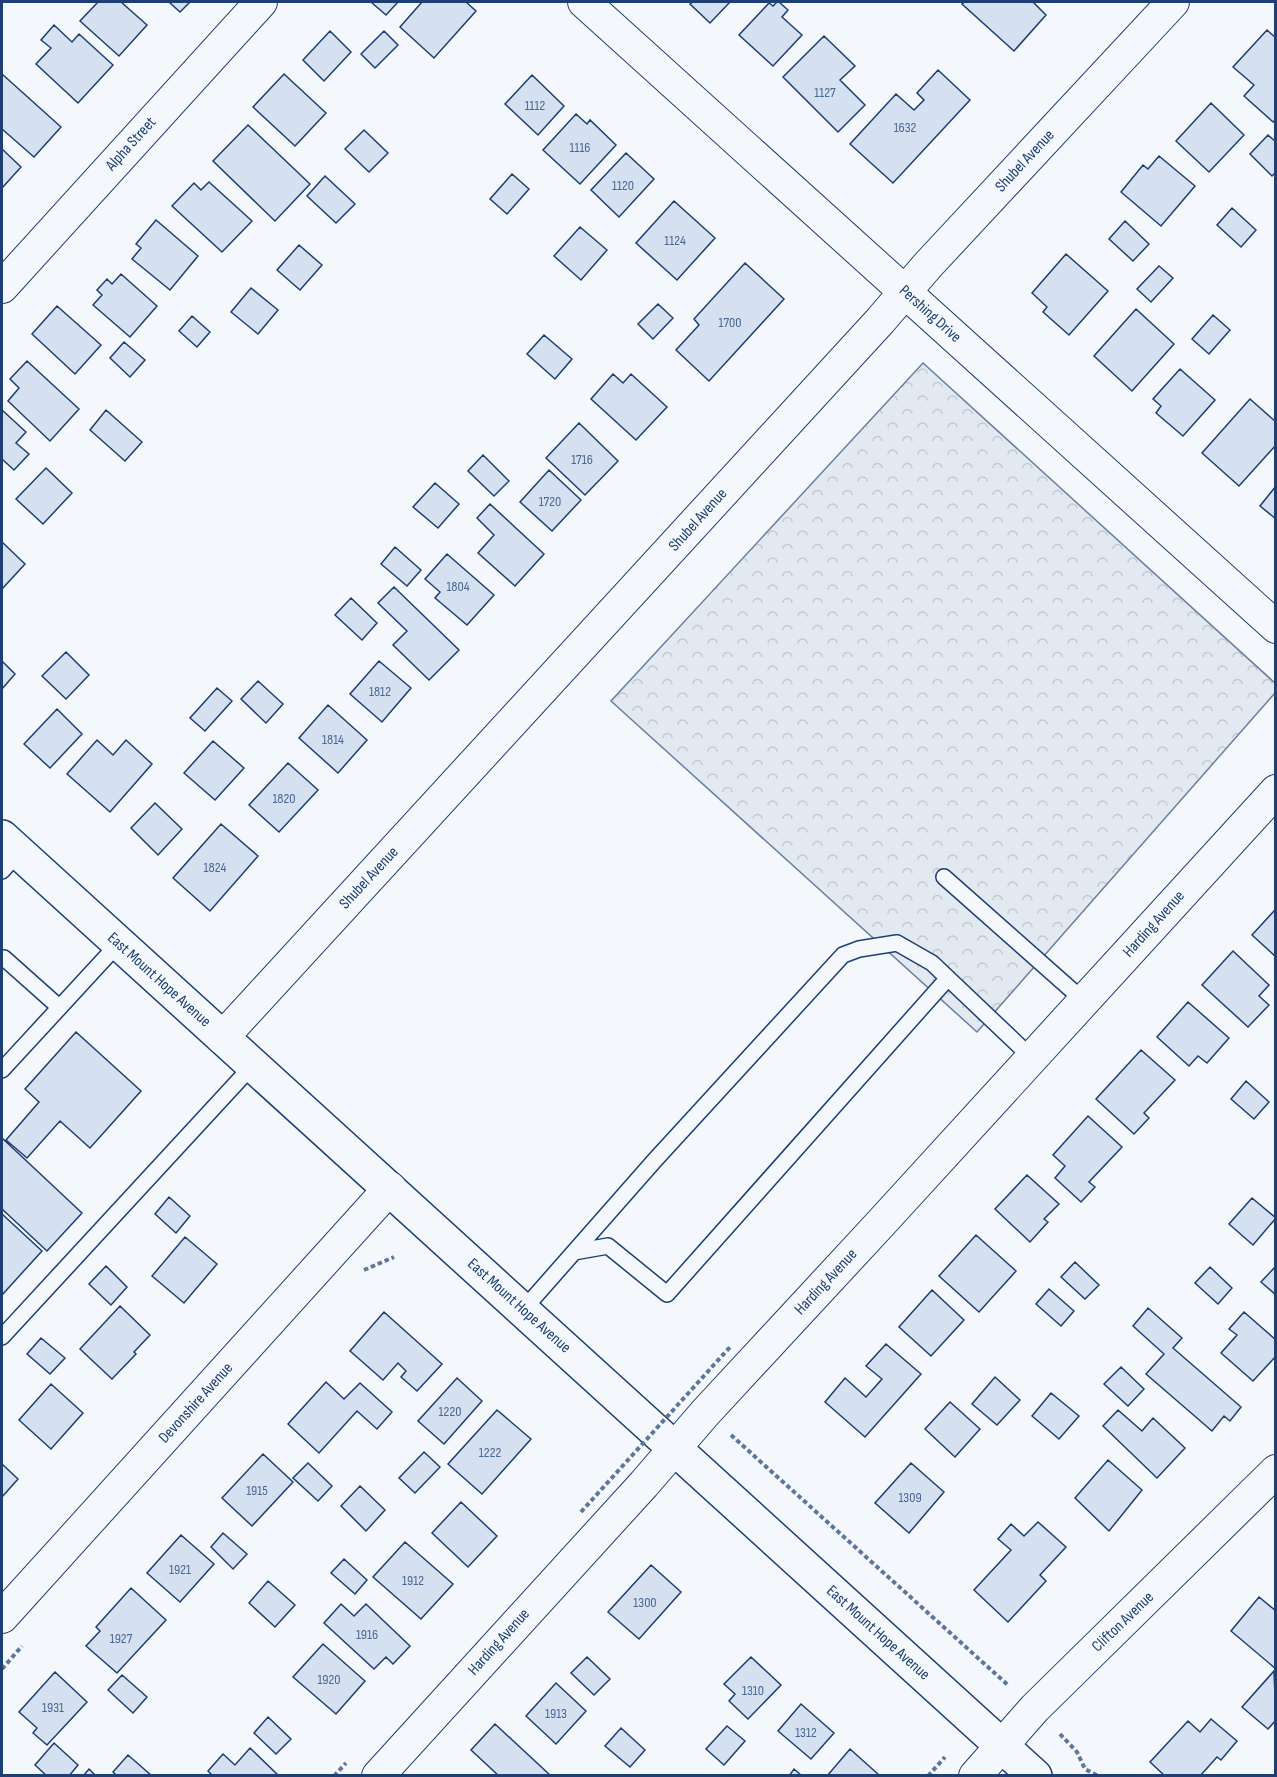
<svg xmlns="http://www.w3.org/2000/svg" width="1277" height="1777" font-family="'Sofia Sans Condensed',sans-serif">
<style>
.park{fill:url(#park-crowns);stroke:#687fa3;stroke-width:1.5}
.building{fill:#d5e0f0;stroke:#1d3f73;stroke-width:1.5}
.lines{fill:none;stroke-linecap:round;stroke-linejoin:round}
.service-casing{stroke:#1d3f73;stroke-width:18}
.minor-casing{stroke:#1d3f73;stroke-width:34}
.tertiary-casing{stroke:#1d3f73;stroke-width:36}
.path{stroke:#5e769c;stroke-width:4;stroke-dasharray:4.5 3;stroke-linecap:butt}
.service{stroke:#f4f7fb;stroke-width:15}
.minor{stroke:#f4f7fb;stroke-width:32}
.tertiary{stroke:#f4f7fb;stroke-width:33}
.path-bridge{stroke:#5e769c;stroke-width:4;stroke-dasharray:4.5 3;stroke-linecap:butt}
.labels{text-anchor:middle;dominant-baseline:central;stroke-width:4.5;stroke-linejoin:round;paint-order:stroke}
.number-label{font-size:14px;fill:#4b6792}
.street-label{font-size:16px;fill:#1d3f73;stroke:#f4f7fb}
</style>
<defs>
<pattern id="park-crowns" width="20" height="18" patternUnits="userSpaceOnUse" patternTransform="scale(1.5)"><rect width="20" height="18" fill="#e3e9f0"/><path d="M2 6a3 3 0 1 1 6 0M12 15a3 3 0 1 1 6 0" fill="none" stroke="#c2c9d1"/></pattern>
</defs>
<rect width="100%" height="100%" fill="#f4f7fb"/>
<path class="park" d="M923,363L1276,684L1275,693L977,1032L611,701Z"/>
<path class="building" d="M98,2H121L147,25L119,56L80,21Z
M169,2H190L180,12Z
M371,2H398L386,15Z
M422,2H466L476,11L434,58L400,27Z
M693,2H730L710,23L690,4Z
M777,2H779L788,10L782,17L802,35L773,66L739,35L769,3L773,6Z
M965,2H1033L1046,15L1014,51L962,4Z
M54,25L72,42L79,34L113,65L78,103L36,64L51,48L41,40Z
M1267,30L1276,38V119L1273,122L1244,96L1254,85L1233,67Z
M330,31L351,52L324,81L303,60Z
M384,31L398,45L375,68L361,54Z
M824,36L855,66L840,80L865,105L838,132L783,77Z
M938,70L970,100L893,183L850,144L896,94L914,110L924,100L917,93Z
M2,74L61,127L34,157L2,129Z
M284,74L326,113L295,146L253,107Z
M532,75L564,106L538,135L505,104Z
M1211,103L1244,135L1209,172L1176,141Z
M576,114L587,124L590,120L616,145L580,184L543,150Z
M248,125L310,184L275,221L213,161Z
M364,130L388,153L369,172L345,149Z
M1268,135L1276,142V172L1272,176L1250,154Z
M2,149L21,167L2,188Z
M626,153L654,179L619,217L591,190Z
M1159,156L1195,186L1161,226L1121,192L1143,165L1148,169Z
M512,174L529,189L507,214L490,199Z
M325,176L355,204L336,223L307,196Z
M209,182L252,221L222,252L172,206L194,183L201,190Z
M674,201L715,238L677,280L636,243Z
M1232,208L1256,230L1241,247L1217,225Z
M156,220L198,256L170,290L132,259L141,248L136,244Z
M1125,221L1149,244L1133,261L1109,239Z
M580,227L607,250L581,280L554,256Z
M299,245L322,265L300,290L277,270Z
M1066,254L1108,291L1069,335L1043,312L1047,307L1032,293Z
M745,263L784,299L709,381L676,350L699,325L694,319Z
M1159,266L1173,278L1151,302L1137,289Z
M121,274L157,306L130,337L93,305L102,295L97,290L107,279L112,284Z
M251,288L278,310L258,334L231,312Z
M658,304L673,318L653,339L638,324Z
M57,306L101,345L75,374L32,334Z
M1136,309L1174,344L1132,391L1094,356Z
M1213,315L1230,330L1209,354L1192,339Z
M192,316L210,332L197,347L179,331Z
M544,335L572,359L555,379L527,354Z
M124,342L145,360L130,377L110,358Z
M27,361L79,409L50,441L8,401L19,388L10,379Z
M1180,369L1215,400L1183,436L1156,413L1161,406L1153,399Z
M613,374L623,383L631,374L667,407L636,440L591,399Z
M1250,399L1276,422V445L1239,486L1202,453Z
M2,410L26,432L16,443L29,454L14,470L3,460L2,461Z
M106,410L142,442L125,461L90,430Z
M579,423L618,461L585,495L546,458Z
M483,455L509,481L494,496L468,471Z
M46,468L72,493L43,524L16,499Z
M549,470L581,500L552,531L520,502Z
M435,483L459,504L438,528L413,507Z
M1276,486V519L1260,506Z
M490,504L544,554L515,586L478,553L494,535L477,518Z
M2,542L25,564L2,589Z
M395,547L421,570L407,586L381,564Z
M447,554L494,595L467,625L435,598L440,592L425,579Z
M394,587L459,650L429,680L393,645L407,631L378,603Z
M351,598L377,623L362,640L335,615Z
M66,652L89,675L66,699L42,676Z
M2,661L15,674L2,689Z
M379,661L411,688L382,722L350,694Z
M258,681L283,704L266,723L241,699Z
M217,688L232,701L205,731L190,718Z
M328,705L367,740L338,773L299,738Z
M57,709L82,734L50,768L24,744Z
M97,740L113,755L126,740L152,764L110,812L67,774Z
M213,741L244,768L215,800L184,773Z
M288,763L318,790L279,832L249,805Z
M155,803L182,829L158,855L131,828Z
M221,824L258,856L210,911L173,878Z
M1274,911L1276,912L1275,956L1252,935Z
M1233,951L1269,985L1259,996L1269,1005L1248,1027L1202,985Z
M1188,1002L1229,1038L1207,1063L1198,1056L1189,1066L1157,1037Z
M76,1032L141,1091L90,1148L60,1121L27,1158L6,1140L39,1102L25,1089Z
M1141,1050L1175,1080L1144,1113L1149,1118L1134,1134L1096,1099Z
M1246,1081L1269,1102L1254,1119L1231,1099Z
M1088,1116L1122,1147L1089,1182L1095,1187L1081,1202L1055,1178L1065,1166L1053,1155Z
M2,1138L82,1213L47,1251L2,1209Z
M1027,1175L1059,1204L1044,1219L1048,1222L1030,1242L995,1209Z
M169,1197L190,1216L176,1233L155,1214Z
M1252,1198L1276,1218L1253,1245L1229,1224Z
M2,1214L42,1251L2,1295Z
M976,1235L1016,1271L979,1312L939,1276Z
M185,1237L217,1264L184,1303L152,1276Z
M1075,1262L1099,1285L1085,1299L1061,1277Z
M106,1266L127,1287L111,1305L89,1284Z
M1276,1266V1295L1261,1282Z
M1210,1267L1232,1288L1218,1304L1195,1283Z
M1049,1289L1074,1311L1061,1326L1036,1304Z
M932,1290L964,1320L931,1356L899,1327Z
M120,1306L150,1335L134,1352L136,1354L112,1379L80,1349Z
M1148,1308L1182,1338L1173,1348L1241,1407L1230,1421L1224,1416L1212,1431L1146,1374L1164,1354L1133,1326Z
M384,1312L442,1364L417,1391L401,1377L406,1371L398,1363L383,1380L350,1351Z
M1244,1312L1276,1340V1356L1253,1381L1221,1353L1237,1335L1229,1329Z
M41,1338L65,1358L50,1374L27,1354Z
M886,1344L921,1374L865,1437L825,1402L845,1378L866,1397L882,1379L866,1366Z
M1121,1367L1144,1389L1128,1406L1104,1384Z
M995,1377L1020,1400L997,1425L972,1404Z
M457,1378L482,1401L444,1444L418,1421Z
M326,1382L344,1399L360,1383L392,1412L377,1429L357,1411L319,1453L288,1424Z
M51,1384L83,1413L51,1449L19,1420Z
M1051,1393L1079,1416L1059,1439L1032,1416Z
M950,1402L980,1429L955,1457L925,1429Z
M497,1410L531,1439L482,1494L448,1464Z
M1118,1410L1142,1431L1153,1418L1185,1448L1157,1478L1103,1426Z
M424,1452L440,1467L415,1493L399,1478Z
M263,1454L293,1482L252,1526L222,1498Z
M1108,1460L1142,1490L1109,1531L1075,1498Z
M308,1463L332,1486L318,1501L293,1478Z
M911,1463L944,1492L909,1533L875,1503Z
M2,1464L18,1479L2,1497Z
M360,1486L385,1510L366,1531L341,1506Z
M461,1502L497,1536L468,1567L432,1533Z
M1038,1522L1066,1547L1040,1575L1046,1581L1008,1622L974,1590L1011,1550L998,1539L1011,1524L1024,1536Z
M223,1533L247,1554L233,1569L211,1547Z
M181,1535L214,1564L180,1602L147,1573Z
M405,1542L453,1584L421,1619L373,1577Z
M344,1559L367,1580L355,1594L331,1573Z
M651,1565L681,1592L639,1639L608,1612Z
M268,1581L295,1605L275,1627L249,1603Z
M131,1588L166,1620L117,1673L86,1646L100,1631L96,1627Z
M1259,1597L1276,1611V1669L1231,1631Z
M341,1604L354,1616L366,1604L410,1646L393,1664L386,1657L374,1669L324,1623Z
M323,1644L365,1681L336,1714L293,1677Z
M587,1657L610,1679L594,1695L571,1673Z
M751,1657L781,1685L748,1719L729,1701L735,1694L724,1684Z
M1274,1671L1276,1720L1268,1729L1242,1707Z
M55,1672L87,1702L47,1745L33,1733L37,1728L19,1712Z
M122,1675L147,1697L133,1713L108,1690Z
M556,1683L586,1711L556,1744L526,1716Z
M801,1704L834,1733L811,1759L778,1731Z
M268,1717L291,1739L276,1754L254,1733Z
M1211,1719L1237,1741L1221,1760L1217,1757L1200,1776H1165L1150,1762L1188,1721L1200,1732Z
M495,1724L551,1776H499L471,1750Z
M727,1726L745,1741L724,1765L706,1749Z
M621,1728L645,1750L630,1767L605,1746Z
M54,1743L78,1765L69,1776H47L35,1765Z
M250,1748L279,1776H213L208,1771L223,1754L235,1765Z
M850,1749L879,1775V1776H827Z
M128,1755L152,1776H117L113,1772Z
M89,1769L96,1776H83Z
M794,1769L802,1776H789Z"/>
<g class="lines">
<g class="service-casing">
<path id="service" d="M2,871L19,852
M944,877L1084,1001
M2,960L4,958L59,1007
M2,1070L119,943
M574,1252L608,1246L667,1294L948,978
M523,1310L655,1160L843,955L859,949L897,943L932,963L1032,1058
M2,1337L253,1065"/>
</g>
<g class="minor-casing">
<path id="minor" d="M584,2L1276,627
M2,287L261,2
M222,1038L880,321L928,265L1173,2
M2,1617L390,1188
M378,1776L644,1484L705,1413L882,1222L1276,791
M975,1776L1035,1708L1276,1471"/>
</g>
<g class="tertiary-casing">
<path id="tertiary" d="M2,837L1035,1776"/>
</g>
<path class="path" d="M364,1270L394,1257
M731,1435L1009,1686
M2,1669L22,1646
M1060,1734L1077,1752L1085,1769L1098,1776
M334,1776L346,1763
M928,1776L945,1757"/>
<use href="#service" class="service"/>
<use href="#minor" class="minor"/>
<use href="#tertiary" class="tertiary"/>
<path class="path-bridge" d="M581,1512L730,1347"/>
</g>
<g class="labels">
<g class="number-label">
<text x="825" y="92">1127</text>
<text x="535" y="105">1112</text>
<text x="905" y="127">1632</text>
<text x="580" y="147">1116</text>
<text x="623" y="185">1120</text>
<text x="675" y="240">1124</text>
<text x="730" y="322">1700</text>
<text x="582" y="459">1716</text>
<text x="550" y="501">1720</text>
<text x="458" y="586">1804</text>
<text x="380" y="691">1812</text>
<text x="333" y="739">1814</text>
<text x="284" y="798">1820</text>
<text x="215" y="867">1824</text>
<text x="450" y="1411">1220</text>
<text x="490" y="1452">1222</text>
<text x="257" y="1490">1915</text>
<text x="910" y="1497">1309</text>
<text x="180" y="1569">1921</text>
<text x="413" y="1580">1912</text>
<text x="645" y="1602">1300</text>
<text x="367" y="1634">1916</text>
<text x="121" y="1638">1927</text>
<text x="329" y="1679">1920</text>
<text x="753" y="1690">1310</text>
<text x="53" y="1707">1931</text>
<text x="556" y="1713">1913</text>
<text x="806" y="1732">1312</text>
</g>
<g class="street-label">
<text transform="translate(131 144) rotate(-48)">Alpha Street</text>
<text transform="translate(1025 161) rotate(-47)">Shubel Avenue</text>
<text transform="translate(930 314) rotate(42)">Pershing Drive</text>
<text transform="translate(698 520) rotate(-48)">Shubel Avenue</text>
<text transform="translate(369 878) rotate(-47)">Shubel Avenue</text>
<text transform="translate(1154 924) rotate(-48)">Harding Avenue</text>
<text transform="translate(159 980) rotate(42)">East Mount Hope Avenue</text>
<text transform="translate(826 1282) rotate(-47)">Harding Avenue</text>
<text transform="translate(519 1306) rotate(42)">East Mount Hope Avenue</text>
<text transform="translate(196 1403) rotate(-48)">Devonshire Avenue</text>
<text transform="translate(1123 1622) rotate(-44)">Clifton Avenue</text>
<text transform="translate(878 1633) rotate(42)">East Mount Hope Avenue</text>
<text transform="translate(499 1642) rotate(-48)">Harding Avenue</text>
</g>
</g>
<rect width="1277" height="1777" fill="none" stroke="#1d3f73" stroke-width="6"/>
</svg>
